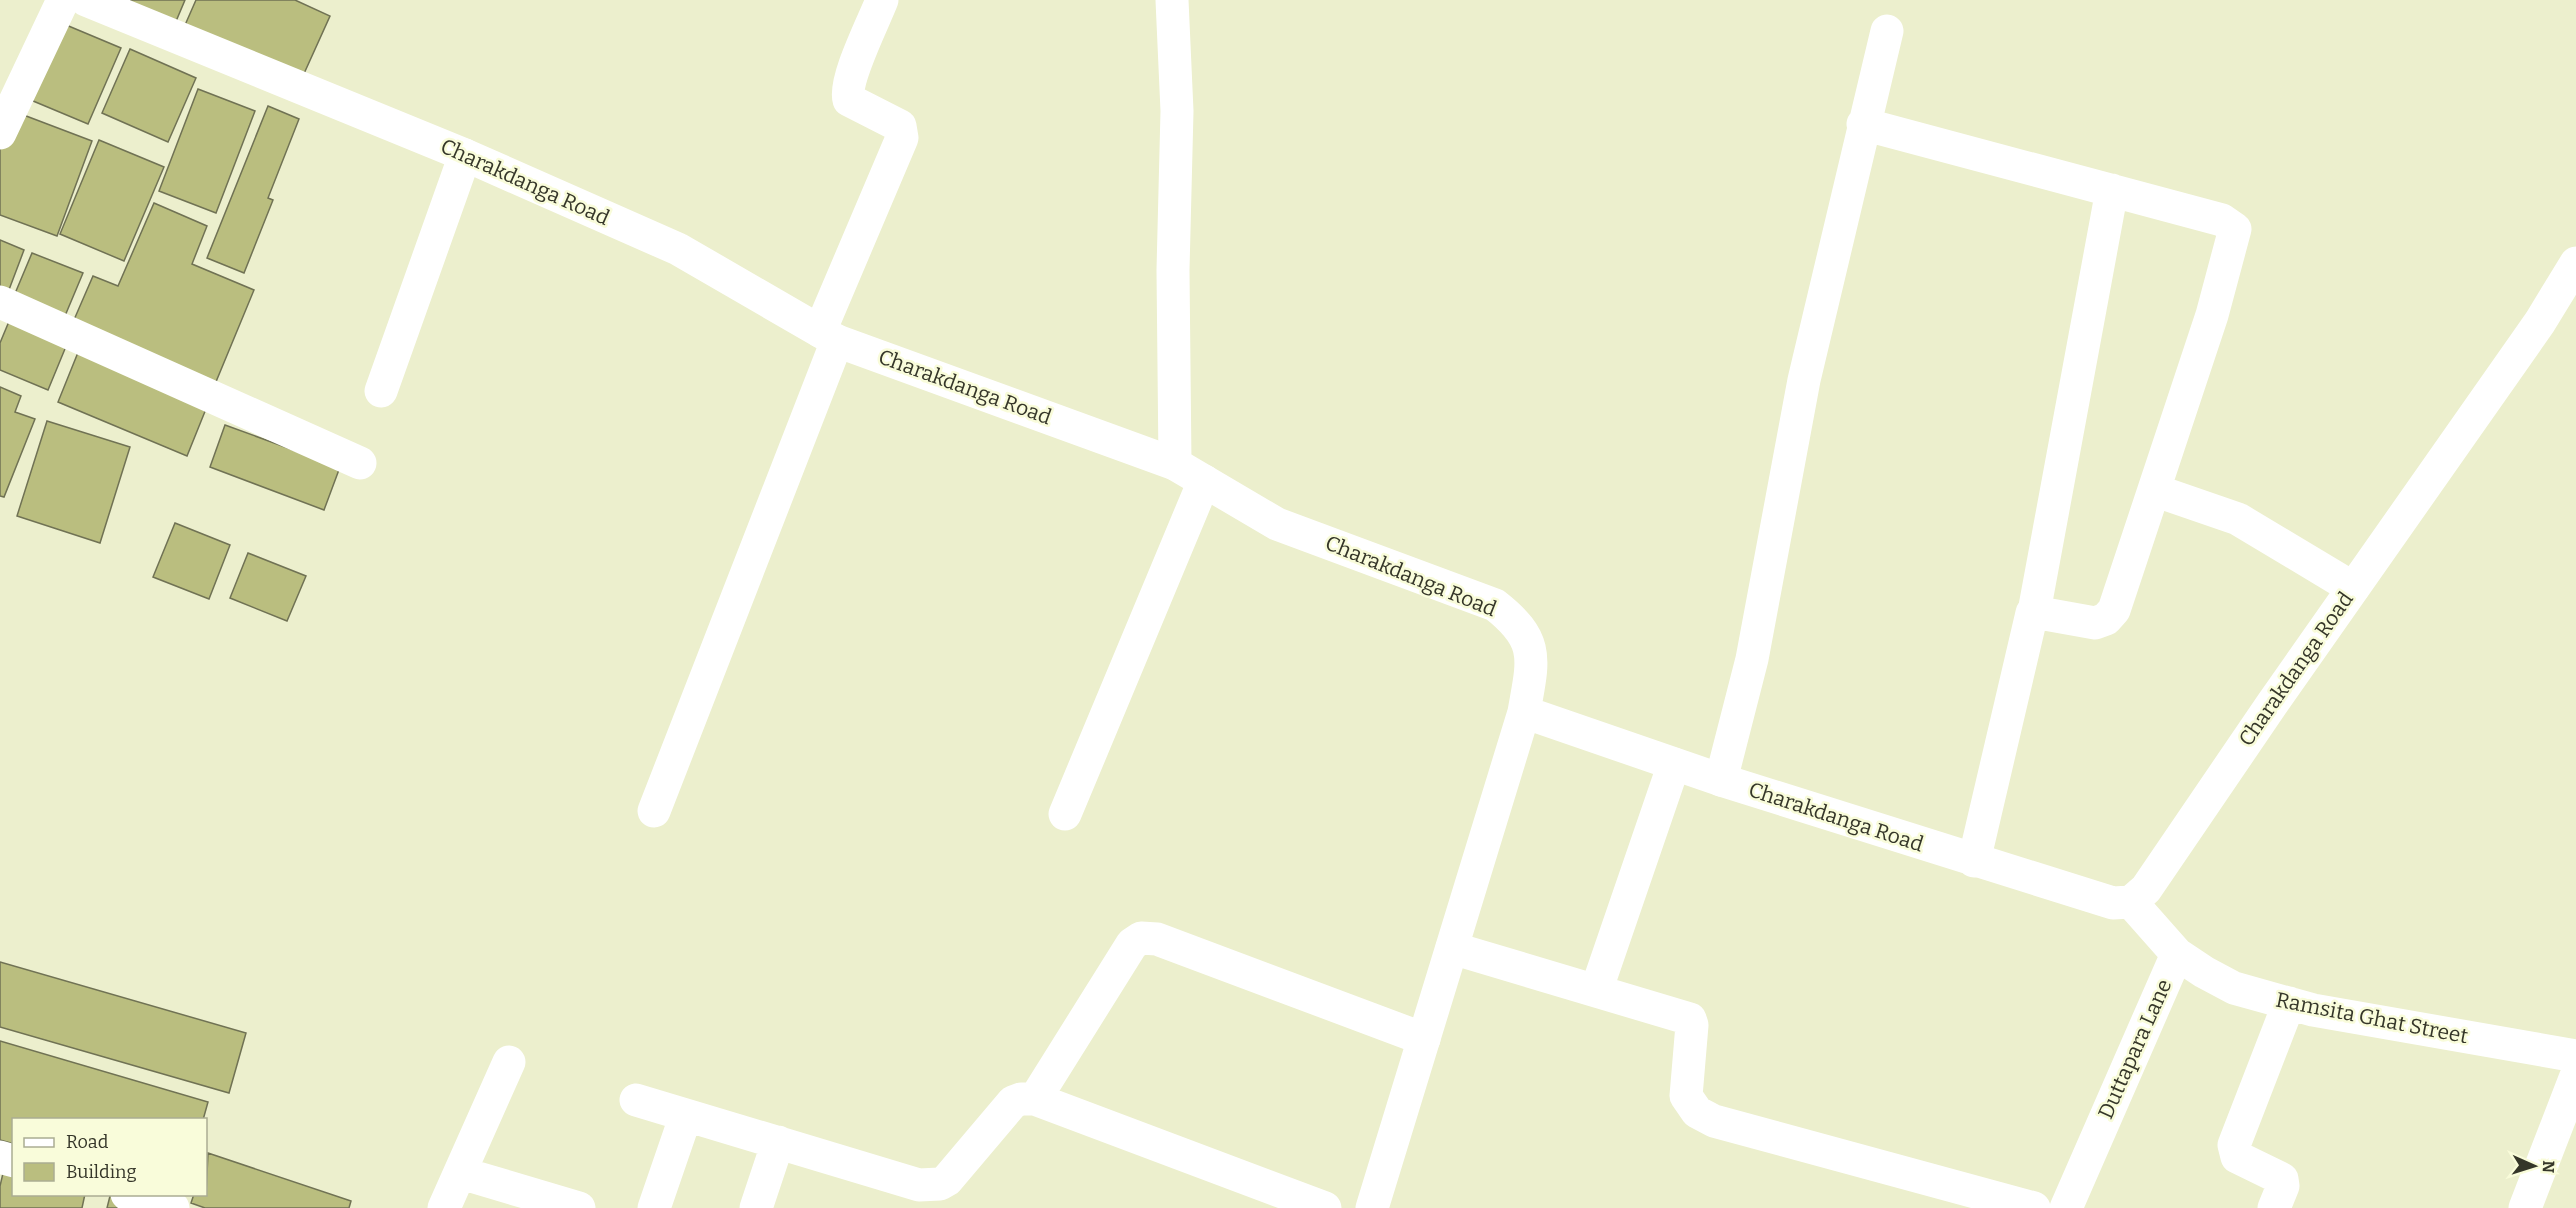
<svg xmlns="http://www.w3.org/2000/svg" width="2576" height="1208" font-family="Bitter,serif">
<style>
.building{fill:#babe7f;stroke:#707254;stroke-width:1.5}
.lines{fill:none;stroke-linecap:round;stroke-linejoin:round}
.street{stroke:#fff;stroke-width:33}
.secondary{stroke:#fff;stroke-width:33}
.labels{text-anchor:middle;dominant-baseline:central;stroke-width:5;stroke-linejoin:round;paint-order:stroke}
.street-label{font-size:21px;fill:#353629;stroke:#f9fcda}
</style>
<rect width="100%" height="100%" fill="#ecefcd"/>
<path class="building" d="M113,0H185L174,26Z
M196,0H295L330,16L302,78L185,25Z
M59,22L121,48L88,124L26,98Z
M130,49L196,78L168,142L102,113Z
M198,89L255,111L216,213L159,191Z
M268,106L299,119L268,198L273,200L244,273L207,258Z
M13,111L92,141L57,236L0,215V147Z
M99,140L164,167L124,261L60,234Z
M154,203L207,226L192,264L254,290L213,389L70,329L93,276L118,286Z
M0,240L24,250L7,295L0,292Z
M32,253L83,273L62,323L11,303Z
M10,319L67,344L48,390L0,370V343Z
M79,350L208,404L187,456L58,402Z
M0,387L21,396L15,412L35,419L4,497L0,496Z
M47,421L130,447L100,543L17,516Z
M225,425L340,467L324,510L210,467Z
M175,523L230,545L209,599L153,577Z
M248,553L306,576L287,621L230,598Z
M0,962L246,1033L229,1093L0,1027Z
M0,1041L208,1102L203,1120H14V1144L0,1140Z
M208,1153L351,1201L349,1208H205L191,1203L194,1194H206Z
M4,1169L14,1171V1194H85L82,1208H0V1186Z
M110,1196L144,1205L143,1208H107Z"/>
<g class="lines">
<path class="street" d="M1172,0L1177,111L1173,270L1175,464
M1863,124L2222,220L2235,229L2212,315L2114,610L2106,619L2095,623L2034,612L2032,613L1974,861
M0,302L360,463
M820,331L902,138L900,126L849,100C843,81 874,21 882,0
M381,391L465,155
M2154,490L2238,519L2353,588
M2034,612L2112,190
M1721,780L1752,659L1804,380L1887,31
M654,811L837,341
M1065,814L1204,481
M1452,948L1690,1019L1692,1025L1686,1096L1697,1112L1714,1121L2034,1208
M2177,954L2204,972L2234,988L2313,1010L2576,1056
M1596,991L1674,764
M1035,1099L1132,944L1141,938L1157,939L1424,1039
M636,1100L919,1185L940,1184L947,1180L1013,1102L1021,1099H1035L1325,1208
M0,1157L14,1161
M461,1173L579,1208
M127,1194L173,1208
M444,1208L509,1062
M654,1208L686,1115
M756,1208L778,1142
M2066,1208L2177,954L2131,902
M2274,1208L2283,1186L2282,1179L2237,1157L2234,1145L2289,1003
M2525,1208L2576,1076"/>
<path class="secondary" d="M86,0L465,155L678,249L837,341L1175,464L1277,524L1495,605C1541,641 1533,660 1524,712L1721,780L2113,903L2131,902L2146,889L2272,704L2540,322L2576,263
M0,133L63,0
M1372,1208L1524,712"/>
</g>
<g class="labels">
<g class="street-label">
<text transform="translate(525 182) rotate(24)">Charakdanga Road</text>
<text transform="translate(965 387) rotate(20)">Charakdanga Road</text>
<text transform="translate(1411 576) rotate(22)">Charakdanga Road</text>
<text transform="translate(2296 669) rotate(-55)">Charakdanga Road</text>
<text transform="translate(1836 817) rotate(18)">Charakdanga Road</text>
<text transform="translate(2372 1018) rotate(11)">Ramsita Ghat Street</text>
<text transform="translate(2135 1049) rotate(-66)">Duttapara Lane</text>
</g>
</g>
<rect x="12" y="1118" width="195" height="78" fill="#f9fcda" stroke="#abad93" stroke-width="1.5"/>
<rect x="24" y="1138" width="30" height="9" fill="#ffffff" stroke="#abad93" stroke-width="1.5"/>
<text x="66" y="1148" font-size="18" fill="#353629">Road</text>
<rect x="24" y="1163" width="30" height="18" fill="#babe7f" stroke="#abad93" stroke-width="1.5"/>
<text x="66" y="1178" font-size="18" fill="#353629">Building</text>
<g transform="translate(2534 1166) rotate(93)" stroke="#f9fcda" stroke-width="4.5" paint-order="stroke">
<path d="M0-4.5L10 22L0 15L-10 22Z" fill="#353629"/>
<text y="-9" font-size="16" font-weight="bold" text-anchor="middle" fill="#353629">N</text>
</g>
</svg>
